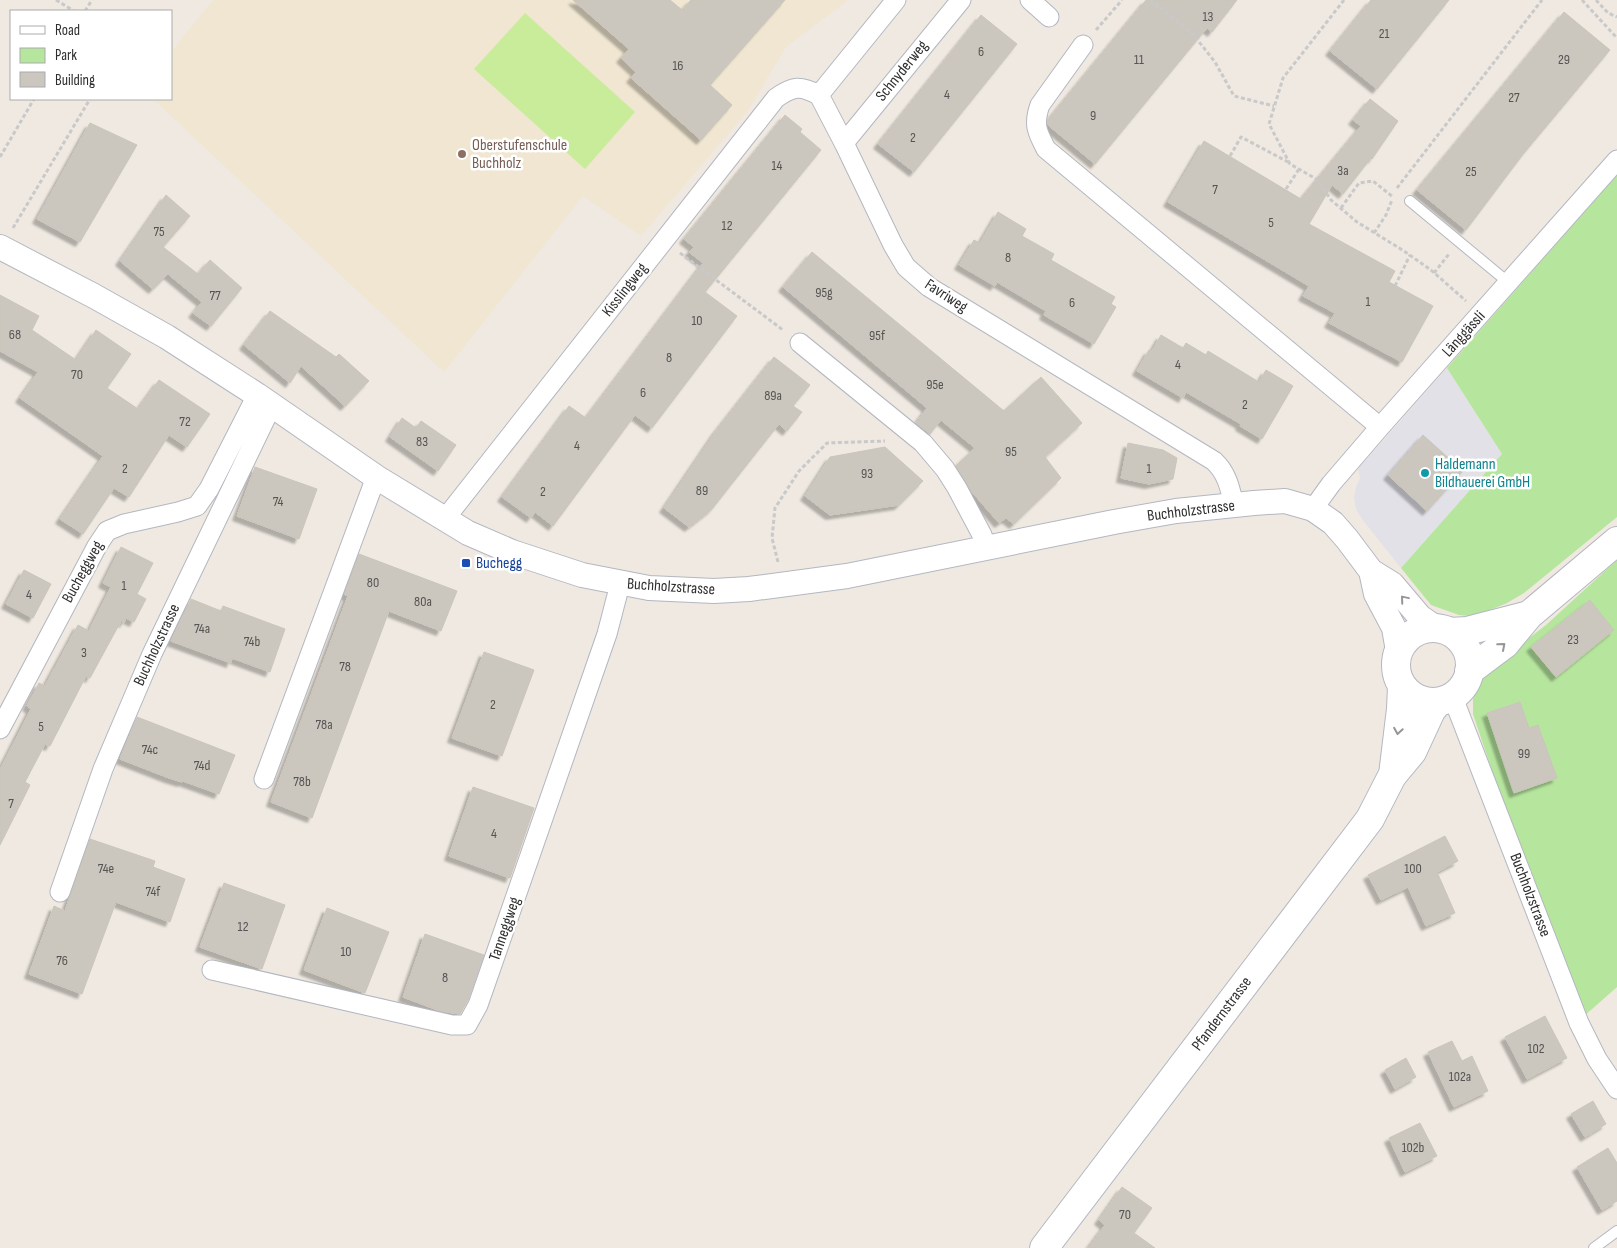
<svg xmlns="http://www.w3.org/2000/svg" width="1617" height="1248" font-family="'Sofia Sans Condensed',sans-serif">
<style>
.industrial{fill:#e3e1e8}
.education{fill:#f0e6d1}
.green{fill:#b6e59e}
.pitch{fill:#c9ec9a}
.building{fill:#cbc7bf;stroke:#cbc5ba;filter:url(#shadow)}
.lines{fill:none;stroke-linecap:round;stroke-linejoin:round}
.service-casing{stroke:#b4b7c1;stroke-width:12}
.minor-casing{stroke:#b4b7c1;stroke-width:21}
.tertiary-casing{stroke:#b4b7c1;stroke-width:26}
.secondary-casing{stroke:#b4b7c1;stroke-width:30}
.path{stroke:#c9c9c9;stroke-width:3;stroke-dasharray:4 2.5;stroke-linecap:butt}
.service{stroke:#fff;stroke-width:10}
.minor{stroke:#fff;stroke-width:19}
.tertiary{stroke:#fff;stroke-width:24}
.secondary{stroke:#fff;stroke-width:28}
.oneway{stroke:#969696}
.education-dot{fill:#8d6e63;stroke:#fff;stroke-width:2}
.culture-dot{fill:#0f9aa8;stroke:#fff;stroke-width:2}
.transit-dot{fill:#1a4fb4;stroke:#fff;stroke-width:2}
.labels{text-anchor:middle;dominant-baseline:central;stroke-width:5;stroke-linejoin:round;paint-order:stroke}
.number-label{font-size:14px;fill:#555452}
.street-label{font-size:16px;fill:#2e2e2e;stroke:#fff}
.education-label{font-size:16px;fill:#785e54;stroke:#fff;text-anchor:start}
.culture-label{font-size:16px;fill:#0d838f;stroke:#fff;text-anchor:start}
.transit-label{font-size:16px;fill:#164399;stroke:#fff;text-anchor:start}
</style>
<defs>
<filter id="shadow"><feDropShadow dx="-4.5" dy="4.5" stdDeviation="1" flood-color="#0004"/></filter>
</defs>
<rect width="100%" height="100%" fill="#efe9e1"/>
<path class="industrial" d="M1447,368L1502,454L1401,568L1362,519L1356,509L1354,498L1356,487L1360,478L1358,469Z"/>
<path class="education" d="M213,0H848L786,47L747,112L641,236L583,196L444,372L153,99H171V52Z"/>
<path class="green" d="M1617,175V517L1524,593L1507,603L1480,614L1470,616L1459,615L1431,605L1401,568L1502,454L1447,368Z
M1617,560V987L1583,1017L1515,839L1473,714V699L1485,672L1546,625Z"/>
<path class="pitch" d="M525,13L635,112L585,169L474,69Z"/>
<path class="building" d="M573,0H670L682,10L691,0H785L710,85L732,105L701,140L631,78L636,72L621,58L629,49Z
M1146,0H1237L1212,32L1207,28L1095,164L1048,125V120Z
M1371,0H1449L1377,89L1330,51Z
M1564,12L1610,50L1524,153L1466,230L1417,190Z
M981,15L1017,44L914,172L878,144Z
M1370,99L1398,121L1372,159L1371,158L1343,194L1332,185L1309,224L1395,271L1389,282L1433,306L1402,362L1329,323L1335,313L1303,296L1309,286L1168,202L1204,141L1301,199L1361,126L1353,120Z
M785,115L802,129L800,132L821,150L705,292L737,316L652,428L635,415L553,526L535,512L531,518L502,497L569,406L586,418L703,263L689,252L694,247L684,239Z
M90,123L137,145L80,242L37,219Z
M166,195L190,216L163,247L198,274L210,260L242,288L211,326L193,313L202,302L168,274L153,289L120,261Z
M998,212L1026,229L1022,236L1054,254L1051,260L1115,297L1111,304L1116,307L1094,344L1044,315L1046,311L997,282L995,286L959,265L974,240L980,243Z
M812,252L1004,411L1041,377L1082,423L1045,457L1061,478L1014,524L1006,518L999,523L971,491L956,466L975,448L941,420L930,434L916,423L927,408L783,287Z
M0,295L39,316L32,330L76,360L96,330L131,354L107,388L138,409L159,380L210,414L187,447L169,435L129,497L114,488L83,534L60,519L103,456L20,398L38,372L0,351Z
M270,311L336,357L339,354L369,381L345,406L301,366L290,383L244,345Z
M1161,335L1183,348L1186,343L1206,355L1208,351L1259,382L1266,370L1293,386L1262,439L1240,426L1241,424L1186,392L1183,398L1137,371L1149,350L1152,351Z
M774,357L810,385L793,406L802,412L787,431L779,424L712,509L689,527L664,508L716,431Z
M402,418L416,428L421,421L456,445L438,471L390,437Z
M1423,435L1463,471L1427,511L1388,475Z
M1128,443L1163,450L1177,458L1173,479L1149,484L1121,478Z
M885,447L923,481L899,505L830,515L805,496L830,457Z
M255,467L317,489L299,539L237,516Z
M121,547L153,563L137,594L146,599L134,622L126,618L124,623L121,621L90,678L86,676L50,746L45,744L25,782L30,785L0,845V770L31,709L27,706L39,683L45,686L78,625L89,631L111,587L103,583Z
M359,554L457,591L441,631L389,611L312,818L271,802L348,596L344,594Z
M24,570L51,584L33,618L6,604Z
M191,599L221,611L223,606L285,629L270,672L232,658L231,663L171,641Z
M1590,600L1614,630L1556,677L1531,647Z
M484,652L534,670L502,756L452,738Z
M1520,702L1529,728L1538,725L1557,778L1514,793L1487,713Z
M137,717L235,755L219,794L183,781L182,782L169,778L120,759Z
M473,787L534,808L510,878L449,856Z
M1445,836L1458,861L1437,872L1455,913L1426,926L1408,887L1381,900L1368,875Z
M90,839L155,861L153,867L185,879L170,922L116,902L82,994L29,974L54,906L65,911Z
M224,883L285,905L262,969L200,947Z
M327,908L389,932L365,993L304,970Z
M425,934L484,955L468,1000L460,1014L440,1011L403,997Z
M1545,1016L1567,1058L1527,1079L1505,1037Z
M1452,1041L1462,1061L1472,1056L1488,1091L1454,1107L1428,1052Z
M1406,1058L1416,1077L1395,1089L1385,1070Z
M1593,1101L1606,1124L1585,1137L1571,1114Z
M1420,1123L1437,1156L1405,1172L1389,1138Z
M1608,1148L1617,1163V1201L1602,1210L1577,1167Z
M1122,1187L1152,1208L1134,1233L1155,1248H1088L1105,1225L1099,1220Z"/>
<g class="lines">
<g class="service-casing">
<path id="service" d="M1410,201L1509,283
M1594,1248L1617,1231"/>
</g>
<g class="minor-casing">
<path id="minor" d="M1030,0L1049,17
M1083,45L1040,105C1033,124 1037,132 1046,149L1380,427
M819,95L844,143L893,245L906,267L929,287L1214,461C1227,473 1230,488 1234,505
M819,95L896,0
M844,143L961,0
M800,343L923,443L945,469L957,488L982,535L986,547
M1313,509L1331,484L1380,427L1617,160
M444,520L776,98C793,86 800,85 819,95
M1451,697L1457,708L1579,1023L1597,1059L1617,1089
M0,729L97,546L107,531L124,524L178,512L197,506L209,489L257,395
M264,779L376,477
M60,892L103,769L152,654L272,405
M212,970L452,1025H467L478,1005L607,634L620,584"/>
</g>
<g class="tertiary-casing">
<path id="tertiary" d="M0,247L94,296L167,337L257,395L376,477L468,533L512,552L582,575L649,588L714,591L749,589L847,576L1114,522L1176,511L1254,503L1285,501L1313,509L1333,523L1347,539L1371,571L1392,584L1420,617L1436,628
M1371,571L1376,594L1394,628L1398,651"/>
</g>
<g class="secondary-casing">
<path id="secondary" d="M1396 665a37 37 0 1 1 74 0a37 37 0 1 1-74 0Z
M1450,632L1467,631L1529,615
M1469,671L1505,644L1529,615L1617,541
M1393,775L1401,709L1402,687
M1044,1248L1370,819L1392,776L1412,752L1431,711L1438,702"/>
</g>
<path class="path" d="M56,0L74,11
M1150,0L1192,33L1215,62L1234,96L1274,106
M1344,0L1283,78L1269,124L1290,164L1318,180L1331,200L1357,222L1404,251L1431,270L1466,301
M1582,0L1617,38
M1596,0L1608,13L1617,17
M85,11L92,0
M1096,30L1122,0
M1230,156L1241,137L1290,163
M0,157L34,99
M1397,188L1542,0
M1286,189L1299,169
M1341,208L1359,183L1373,181L1393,197
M13,228L90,99
M1374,233L1386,215L1392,200
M680,253L783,330
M1434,273L1449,254
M1395,286L1410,255
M778,562L772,538L775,508L799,471L827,443L885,441"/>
<use href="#service" class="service"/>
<use href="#minor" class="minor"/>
<use href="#tertiary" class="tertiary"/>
<use href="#secondary" class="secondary"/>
</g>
<defs><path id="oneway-chevron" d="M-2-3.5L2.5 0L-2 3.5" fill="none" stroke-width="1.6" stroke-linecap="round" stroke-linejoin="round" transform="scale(1.25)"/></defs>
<g class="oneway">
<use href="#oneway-chevron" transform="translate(1404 599) rotate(-130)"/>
<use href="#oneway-chevron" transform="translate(1502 646) rotate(-41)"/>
<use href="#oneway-chevron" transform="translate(1398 731) rotate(99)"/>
</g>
<circle class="education-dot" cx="462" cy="154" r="5"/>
<circle class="culture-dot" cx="1425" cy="473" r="5"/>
<rect class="transit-dot" x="461" y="558" width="10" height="10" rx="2.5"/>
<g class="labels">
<g class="number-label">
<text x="1208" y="16">13</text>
<text x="1384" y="33">21</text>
<text x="981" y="51">6</text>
<text x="1139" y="59">11</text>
<text x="1564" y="59">29</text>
<text x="678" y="65">16</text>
<text x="947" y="94">4</text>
<text x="1514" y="97">27</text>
<text x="1093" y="115">9</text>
<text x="913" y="137">2</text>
<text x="777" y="165">14</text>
<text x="1343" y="170">3a</text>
<text x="1471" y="171">25</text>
<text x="1215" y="189">7</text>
<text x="1271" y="222">5</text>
<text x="727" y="225">12</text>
<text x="159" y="231">75</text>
<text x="1008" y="257">8</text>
<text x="824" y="292">95g</text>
<text x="215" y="295">77</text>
<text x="1368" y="301">1</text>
<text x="1072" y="302">6</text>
<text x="697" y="320">10</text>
<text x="15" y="334">68</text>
<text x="877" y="335">95f</text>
<text x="669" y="357">8</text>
<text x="1178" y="364">4</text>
<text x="77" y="374">70</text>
<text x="935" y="384">95e</text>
<text x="643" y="392">6</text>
<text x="773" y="395">89a</text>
<text x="1245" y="404">2</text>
<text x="185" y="421">72</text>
<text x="422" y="441">83</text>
<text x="577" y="445">4</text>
<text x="1011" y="451">95</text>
<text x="125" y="468">2</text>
<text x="1149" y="468">1</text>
<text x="867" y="473">93</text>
<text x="702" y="490">89</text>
<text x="543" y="491">2</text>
<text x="278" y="501">74</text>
<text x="373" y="582">80</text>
<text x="124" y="585">1</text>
<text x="29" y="594">4</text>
<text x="423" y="601">80a</text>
<text x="202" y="628">74a</text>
<text x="1573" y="639">23</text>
<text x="252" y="641">74b</text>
<text x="84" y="652">3</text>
<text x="345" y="666">78</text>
<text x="493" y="704">2</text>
<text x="324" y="724">78a</text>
<text x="41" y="726">5</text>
<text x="150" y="749">74c</text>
<text x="1524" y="753">99</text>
<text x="202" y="765">74d</text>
<text x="302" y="781">78b</text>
<text x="11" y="803">7</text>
<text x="494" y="833">4</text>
<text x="106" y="868">74e</text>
<text x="1413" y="868">100</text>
<text x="153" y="891">74f</text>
<text x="243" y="926">12</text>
<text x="346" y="951">10</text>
<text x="62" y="960">76</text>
<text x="445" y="977">8</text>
<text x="1536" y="1048">102</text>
<text x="1460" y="1076">102a</text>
<text x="1413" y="1147">102b</text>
<text x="1125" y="1214">70</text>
</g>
<g class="street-label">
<text transform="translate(902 71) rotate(-51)">Schnyderweg</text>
<text transform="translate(625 290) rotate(-52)">Kisslingweg</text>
<text transform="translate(946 296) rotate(33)">Favriweg</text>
<text transform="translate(1464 334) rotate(-48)">Länggässli</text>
<text transform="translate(1191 511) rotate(-7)">Buchholzstrasse</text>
<text transform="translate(83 572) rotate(-61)">Bucheggweg</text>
<text transform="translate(671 587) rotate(4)">Buchholzstrasse</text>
<text transform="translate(157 645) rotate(-65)">Buchholzstrasse</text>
<text transform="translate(1530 895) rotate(69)">Buchholzstrasse</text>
<text transform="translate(505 929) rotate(-71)">Tanneggweg</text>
<text transform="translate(1222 1014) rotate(-53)">Pfandernstrasse</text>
</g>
<g class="education-label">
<text x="472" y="145">Oberstufenschule<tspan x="472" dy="18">Buchholz</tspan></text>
</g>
<g class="culture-label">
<text x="1435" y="464">Haldemann<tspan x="1435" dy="18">Bildhauerei GmbH</tspan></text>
</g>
<g class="transit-label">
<text x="476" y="563">Buchegg</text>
</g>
</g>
<rect x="10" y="10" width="162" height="90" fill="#ffffff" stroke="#ababab"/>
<rect x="20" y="26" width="25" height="8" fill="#ffffff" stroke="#ababab"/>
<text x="55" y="35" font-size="15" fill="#2e2e2e">Road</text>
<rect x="20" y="48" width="25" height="15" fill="#b6e59e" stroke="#ababab"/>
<text x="55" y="60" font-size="15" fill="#2e2e2e">Park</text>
<rect x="20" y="72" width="25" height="15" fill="#cbc7bf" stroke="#ababab"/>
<text x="55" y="85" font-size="15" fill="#2e2e2e">Building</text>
</svg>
